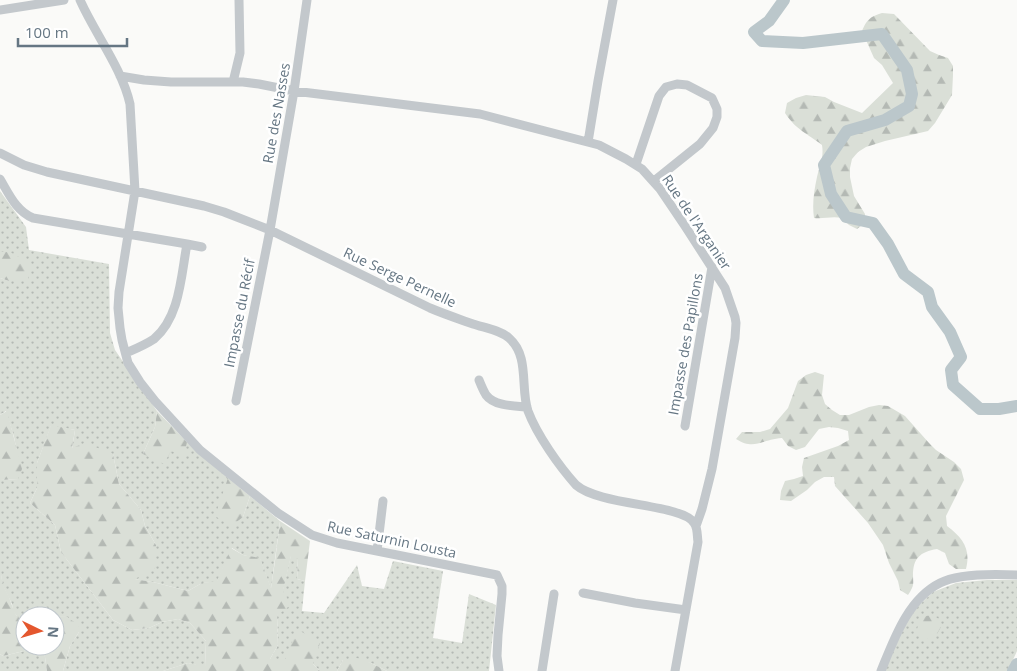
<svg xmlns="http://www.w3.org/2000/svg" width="1017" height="671" font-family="'Open Sans',sans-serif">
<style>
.grass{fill:url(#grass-dots)}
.forest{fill:url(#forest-firs)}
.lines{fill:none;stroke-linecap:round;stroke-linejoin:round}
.river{stroke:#bbc7cb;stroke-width:12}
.minor{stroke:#c3c8cc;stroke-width:9}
.labels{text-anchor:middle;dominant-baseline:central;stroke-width:5;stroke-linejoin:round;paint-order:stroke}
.street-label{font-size:14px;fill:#657683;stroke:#fff}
</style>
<defs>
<pattern id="grass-dots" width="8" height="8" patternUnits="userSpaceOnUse" patternTransform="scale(1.25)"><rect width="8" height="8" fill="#dadfd7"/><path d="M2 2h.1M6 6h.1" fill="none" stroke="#b4b9b4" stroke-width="1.8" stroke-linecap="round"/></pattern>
<pattern id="forest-firs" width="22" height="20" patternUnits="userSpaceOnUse" patternTransform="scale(1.25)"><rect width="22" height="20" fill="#dadfd7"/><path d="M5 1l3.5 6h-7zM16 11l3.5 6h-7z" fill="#b4b9b4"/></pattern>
</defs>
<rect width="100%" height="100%" fill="#fafaf8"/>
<path class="grass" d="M0,191L26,227L29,250L109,264L110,333L115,350L157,411L155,427L143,454L171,451L187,442L228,478L243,517L250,496L280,521L271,589L260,559L243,555L232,548L217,582L202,583L188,591L157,583L134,579L156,545L145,526L141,510L119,484L113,454L72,449L75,430L51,426L37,463V488L30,503L55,525L61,552L113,620L132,630L149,628L162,622L178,619L190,623L206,641L205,667L188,663L163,671H63L70,646L79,632L67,617L25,616V622L20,620L13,611L12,604L3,586L0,569V480L18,479L17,452L14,437L6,411L0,415V278L9,281L10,253L0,252Z
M291,555L298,558L297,579L305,581L302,611L324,613L357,565L362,586L384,589L393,561L443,571L433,638L462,643L469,594L496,605L489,671H387L371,663L343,660L337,671H320L313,664L284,659H270L278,645L277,615Z
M987,580H1017V651L1008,671H883L912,612L933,592L956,583Z
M28,650H44L47,671H0V654L3,656Z"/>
<path class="forest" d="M882,13L894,14L930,51L939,55L948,58L953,66V75L952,95L935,123L928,131L885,141L866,147L858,152L852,159L850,168V177L854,196L865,214V223L857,229L849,225L842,218C832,216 824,219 814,218C812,204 814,191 817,177C820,165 824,157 822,145C807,133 797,131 785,113L787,103L796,98L806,95L815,96L825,97L834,102L862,113L893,83L882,65L874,58L862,31C867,20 869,17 882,13Z
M0,252H10L31,264L28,279L9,281L0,278Z
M815,372L824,375L822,395L825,404L832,410L840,415H849L869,407L879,405L888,406L905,416L929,443L936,450L954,462L961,469L964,480L946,516L947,526C963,538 971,549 966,569H956L949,564L945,553L937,549C920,552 913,558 913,576C913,580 914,584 912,588C911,590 910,592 908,595L900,590L898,581L889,563L883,545L868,523L835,486L834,477H824L815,482L807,490L791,501L780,500L781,491L785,481L794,479L803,476L802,467L804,458L838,446L849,440L848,431L838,428L829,427L819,429L805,447L796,450L788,446L782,438C762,439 755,451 736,439L742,432H760L770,429L788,408L798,381L806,375Z
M7,411L22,469L18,479L1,480H0V415Z
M157,411L187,442L184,455L171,451L164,464L143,454L155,427Z
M51,425L75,430L72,448L85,443L113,454L119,484L141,510L145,526L156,545L155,568L135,579L157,583L188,591L202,583L217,581L231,548L243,555L260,558L271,588L275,561L280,521L310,541L305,581L297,579L298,559L291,556L283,591L291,605L277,615L278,645L270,659H285L297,629L320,643L313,664L320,671H163L188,663L205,666L206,641L190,623L178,619L162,622L149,628L132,630L113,620L61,552L55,525L30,503L37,488V463Z
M228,478L250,496L243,517L231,526L215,516Z
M0,552C2,562 0,574 3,584C4,588 7,592 8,595C13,605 13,617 25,622V646H55V616L67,617L77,624L79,627V632L70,646L63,671H47L44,650H28L3,656L0,654Z
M933,615L940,620L941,627L934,639H926L921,637L917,629L920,620L926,616Z
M357,658L371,663L387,671H337L343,660Z"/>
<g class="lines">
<path class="river" d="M784,0L769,21L754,32L762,41L803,43L882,34L907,70L912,94L909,106L885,120L847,131L824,165L831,194L846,217L873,223L888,244L904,274L928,292L932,307L950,332L961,357L951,370L953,385L980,409H999L1017,406
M1013,671L1017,664"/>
<path class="minor" d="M80,0C95,34 122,68 130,104L135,191L119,292L118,308L120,328L122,340L128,363L140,382L155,401L200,450L278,513L312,535L337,543L497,575L502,586V594L498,635L497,656L499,671
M0,10L64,0
M120,76L144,80L171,82H243L259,84L294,91L480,114L599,145L626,159L642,169L660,189L685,226L725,288L735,317L736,323L735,338L712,469L702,509L696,526
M233,82L240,53L239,0
M588,142L598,81L613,0
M0,153L24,165L47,172L204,206L224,212L270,230L430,308C444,314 459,319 473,324C485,328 500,330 509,338C530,356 520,388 528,411C537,435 559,466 576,485C600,506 683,504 694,523C698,528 697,536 698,542L675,671
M636,164L659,96L666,87L677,84L687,85L712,98L717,109V117L713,128L700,144L654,181
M0,179C9,194 16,211 33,218L187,244C181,276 180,317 154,339C145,345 135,349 126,353
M187,244L202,247
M479,380C481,385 483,390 486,395C494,406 514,406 527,407
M236,401L270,230L294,91L307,0
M685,426L712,267
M377,551L383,501
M583,593L635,603L686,610
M542,671L554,594
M881,671C894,639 908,599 940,583C959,573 996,574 1017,575"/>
</g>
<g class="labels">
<g class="street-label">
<text transform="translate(276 113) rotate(-80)">Rue des Nasses</text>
<text transform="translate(697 222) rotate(56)">Rue de l'Arganier</text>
<text transform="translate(400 277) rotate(25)">Rue Serge Pernelle</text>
<text transform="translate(239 313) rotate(-79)">Impasse du Récif</text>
<text transform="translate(685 344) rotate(-80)">Impasse des Papillons</text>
<text transform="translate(392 539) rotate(12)">Rue Saturnin Lousta</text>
</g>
</g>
<g transform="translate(40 631) rotate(95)"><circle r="24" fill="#ffffff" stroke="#c1c8cd"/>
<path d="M0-4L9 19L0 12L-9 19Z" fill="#e4572e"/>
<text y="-8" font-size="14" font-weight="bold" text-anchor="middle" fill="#657683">N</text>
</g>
<path d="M18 38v8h109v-8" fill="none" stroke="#657683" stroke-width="2.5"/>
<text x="25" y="38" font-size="15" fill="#657683" stroke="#ffffff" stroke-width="4" paint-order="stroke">100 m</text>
</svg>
